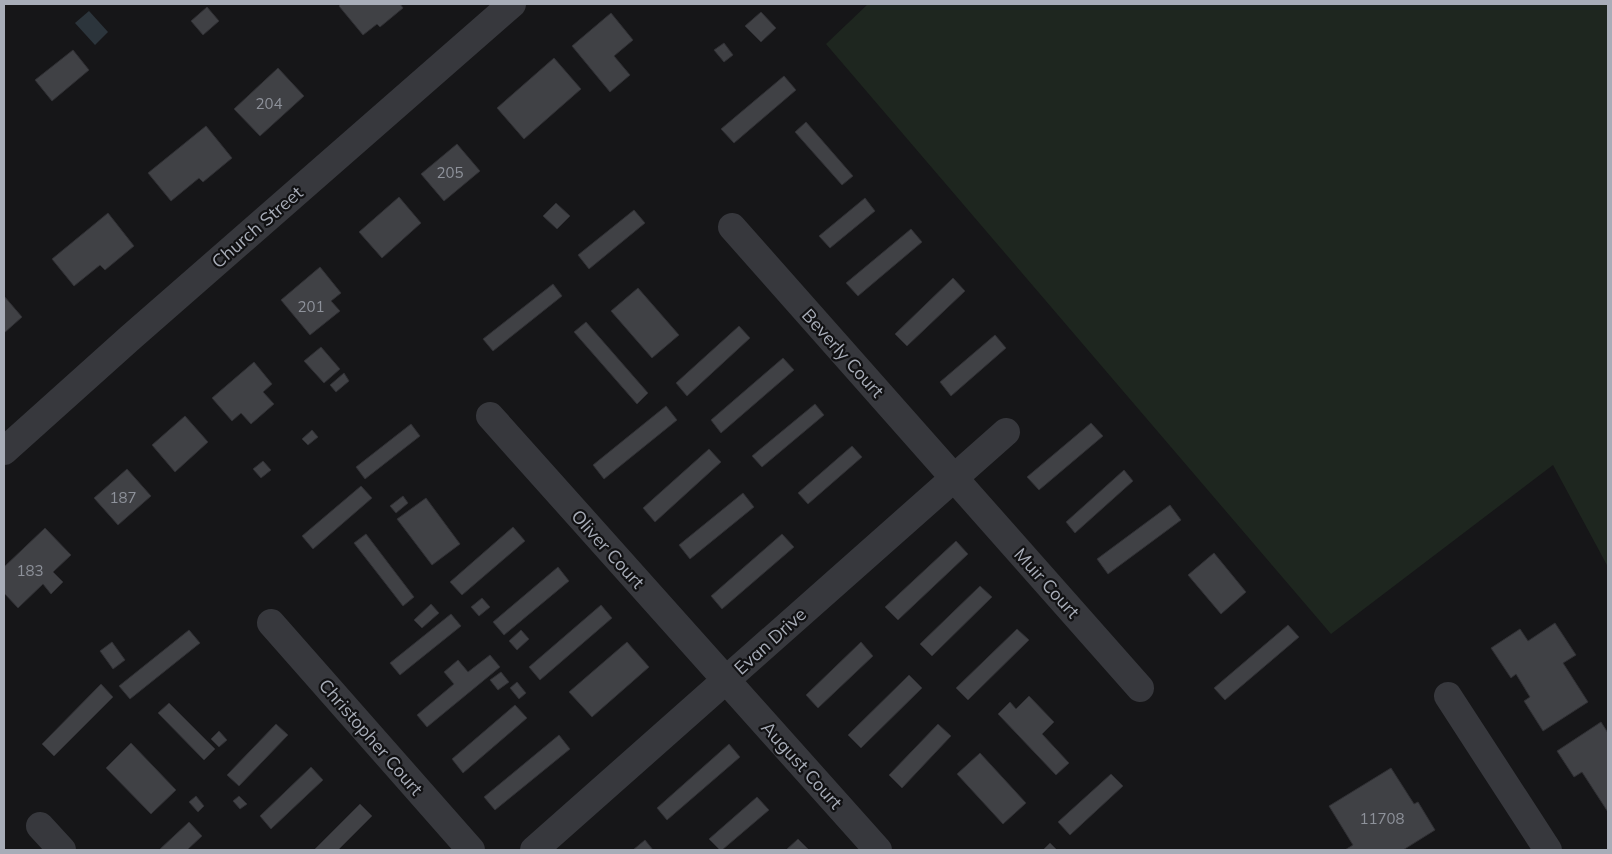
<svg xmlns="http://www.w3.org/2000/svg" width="1612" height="854" font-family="Mulish,sans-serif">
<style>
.green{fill:#1e261f}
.water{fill:#2c353c}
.building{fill:#404145;stroke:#303034}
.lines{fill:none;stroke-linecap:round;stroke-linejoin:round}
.street{stroke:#37383d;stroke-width:28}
.labels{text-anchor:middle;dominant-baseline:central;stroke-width:4.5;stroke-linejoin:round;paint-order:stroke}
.number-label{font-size:15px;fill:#8e929b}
.street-label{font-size:18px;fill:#a8adb8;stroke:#111113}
</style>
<rect width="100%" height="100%" fill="#161618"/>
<path class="green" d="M868,4H1608V567L1553,465L1331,634L826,44Z"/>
<path class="water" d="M89,11L108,32L95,45L75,23Z"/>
<path class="building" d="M341,4H400L403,8L380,27L377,24L363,35L339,6Z
M207,7L219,21L203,35L191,21Z
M761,12L776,28L761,42L745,26Z
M611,13L633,40L614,56L630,75L610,92L572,46Z
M724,43L733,55L724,62L714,50Z
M73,50L89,70L52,101L35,80Z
M554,58L581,89L524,139L497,108Z
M278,68L304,96L260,136L234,109Z
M784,76L796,90L734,143L721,129Z
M806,122L853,176L842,185L795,132Z
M206,126L232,158L203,182L199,178L171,201L148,173Z
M457,144L480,171L444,201L421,174Z
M399,197L421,223L382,258L359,232Z
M865,198L875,211L830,248L819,236Z
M556,203L570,216L557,229L543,216Z
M634,210L645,223L589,269L578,255Z
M108,213L134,246L105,270L100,265L74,286L52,259Z
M911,229L922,242L858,296L846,283Z
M320,267L341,293L331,301L340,311L310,335L281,300Z
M953,278L965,291L907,346L895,334Z
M553,284L562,296L493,351L483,339Z
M638,288L679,335L652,358L611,311Z
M4,296L22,317L4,333Z
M586,322L648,393L637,404L574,332Z
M739,326L750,338L687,396L676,383Z
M995,335L1006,348L951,396L940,382Z
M321,347L340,369L324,383L304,361Z
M783,358L794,370L721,433L711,420Z
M254,362L272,384L263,392L274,404L251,424L241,413L232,421L212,398Z
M344,373L349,381L336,392L330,385Z
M815,404L824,415L762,467L752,456Z
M666,406L677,420L604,479L593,465Z
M185,416L208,442L175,472L152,445Z
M1091,423L1103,436L1039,490L1027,477Z
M411,424L420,436L365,479L356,467Z
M312,430L318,437L308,445L302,439Z
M852,446L862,457L808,504L798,493Z
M709,449L721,462L655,522L643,508Z
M263,461L271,470L261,478L253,469Z
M127,469L151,496L118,525L94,498Z
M1124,470L1133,481L1075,533L1066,522Z
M361,486L372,498L313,549L302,536Z
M743,493L754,507L690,559L679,545Z
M403,496L408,503L396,513L390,506Z
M426,498L460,544L432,565L397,519Z
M1170,505L1181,520L1108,574L1097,559Z
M513,527L525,541L462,595L450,582Z
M45,528L71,555L53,572L63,582L51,594L43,584L18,608L4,593V567Z
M366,534L414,597L403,606L354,543Z
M782,534L794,547L722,609L711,596Z
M956,541L968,554L898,620L885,607Z
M1214,553L1246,592L1221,614L1188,575Z
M558,567L569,581L504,635L493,622Z
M980,586L992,597L932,656L920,644Z
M482,598L490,607L479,616L471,607Z
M431,604L439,613L422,628L414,620Z
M601,605L612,618L540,680L529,667Z
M451,614L461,626L400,675L390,663Z
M1555,623L1576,655L1563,663L1588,702L1543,731L1524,701L1530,697L1516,674L1511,678L1491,648L1520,629L1528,641Z
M1288,625L1299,637L1225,700L1214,688Z
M1017,629L1029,640L968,700L956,688Z
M189,630L200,643L130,699L119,686Z
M521,630L529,639L517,650L509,641Z
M112,642L125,660L113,669L100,651Z
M627,642L649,667L592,717L569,692Z
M861,642L873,656L818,708L806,695Z
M490,655L500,667L427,727L417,715L454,684L444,672L458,660L468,672Z
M501,672L509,682L498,690L490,680Z
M909,675L922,688L861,748L848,735Z
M517,682L526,693L519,699L510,688Z
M101,684L113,697L54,756L42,744Z
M1029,696L1054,722L1042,734L1069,763L1056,775L998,714L1010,702L1016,709Z
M169,703L215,749L204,760L158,713Z
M515,705L527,718L463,773L452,759Z
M1601,722L1608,733V812L1582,772L1574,777L1557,751Z
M276,724L288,735L239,786L227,775Z
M938,724L951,736L902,788L889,775Z
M219,731L227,740L219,747L211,739Z
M559,735L570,749L495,810L484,797Z
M131,743L176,790L151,814L106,768Z
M729,744L740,757L667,820L657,808Z
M980,753L1026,803L1003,824L957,774Z
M311,767L323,780L271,829L260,816Z
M1391,768L1414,804L1418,802L1435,830L1403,850H1345L1353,845L1329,806Z
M1111,774L1123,786L1070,835L1058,822Z
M196,796L204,806L198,812L189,802Z
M239,796L247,804L240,809L233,801Z
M757,797L769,810L722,850H720L709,839Z
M360,804L372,816L338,850H314Z
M189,822L202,836L187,850H159Z
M798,839L808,849L786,850Z
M645,840L653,850H633Z
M1050,843L1057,850H1043Z"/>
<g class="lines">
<path class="street" d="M732,227L1140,688
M490,416L878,850
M4,451L130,338L512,4
M271,623L471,850
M1448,696L1548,850
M40,826L62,850
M534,850L1006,432"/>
</g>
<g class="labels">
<g class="number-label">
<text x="269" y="103">204</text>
<text x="450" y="172">205</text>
<text x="311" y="306">201</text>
<text x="123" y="497">187</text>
<text x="30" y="570">183</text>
<text x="1382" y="818">11708</text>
</g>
<g class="street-label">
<text transform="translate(257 227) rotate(-41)">Church Street</text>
<text transform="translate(843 353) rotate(48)">Beverly Court</text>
<text transform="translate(608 549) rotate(48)">Oliver Court</text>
<text transform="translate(1047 583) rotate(48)">Muir Court</text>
<text transform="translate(770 641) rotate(-42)">Evan Drive</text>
<text transform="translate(371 737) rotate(49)">Christopher Court</text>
<text transform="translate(802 765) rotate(48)">August Court</text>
</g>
</g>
<rect width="1612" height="854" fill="none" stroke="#a8adb8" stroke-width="10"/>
</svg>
